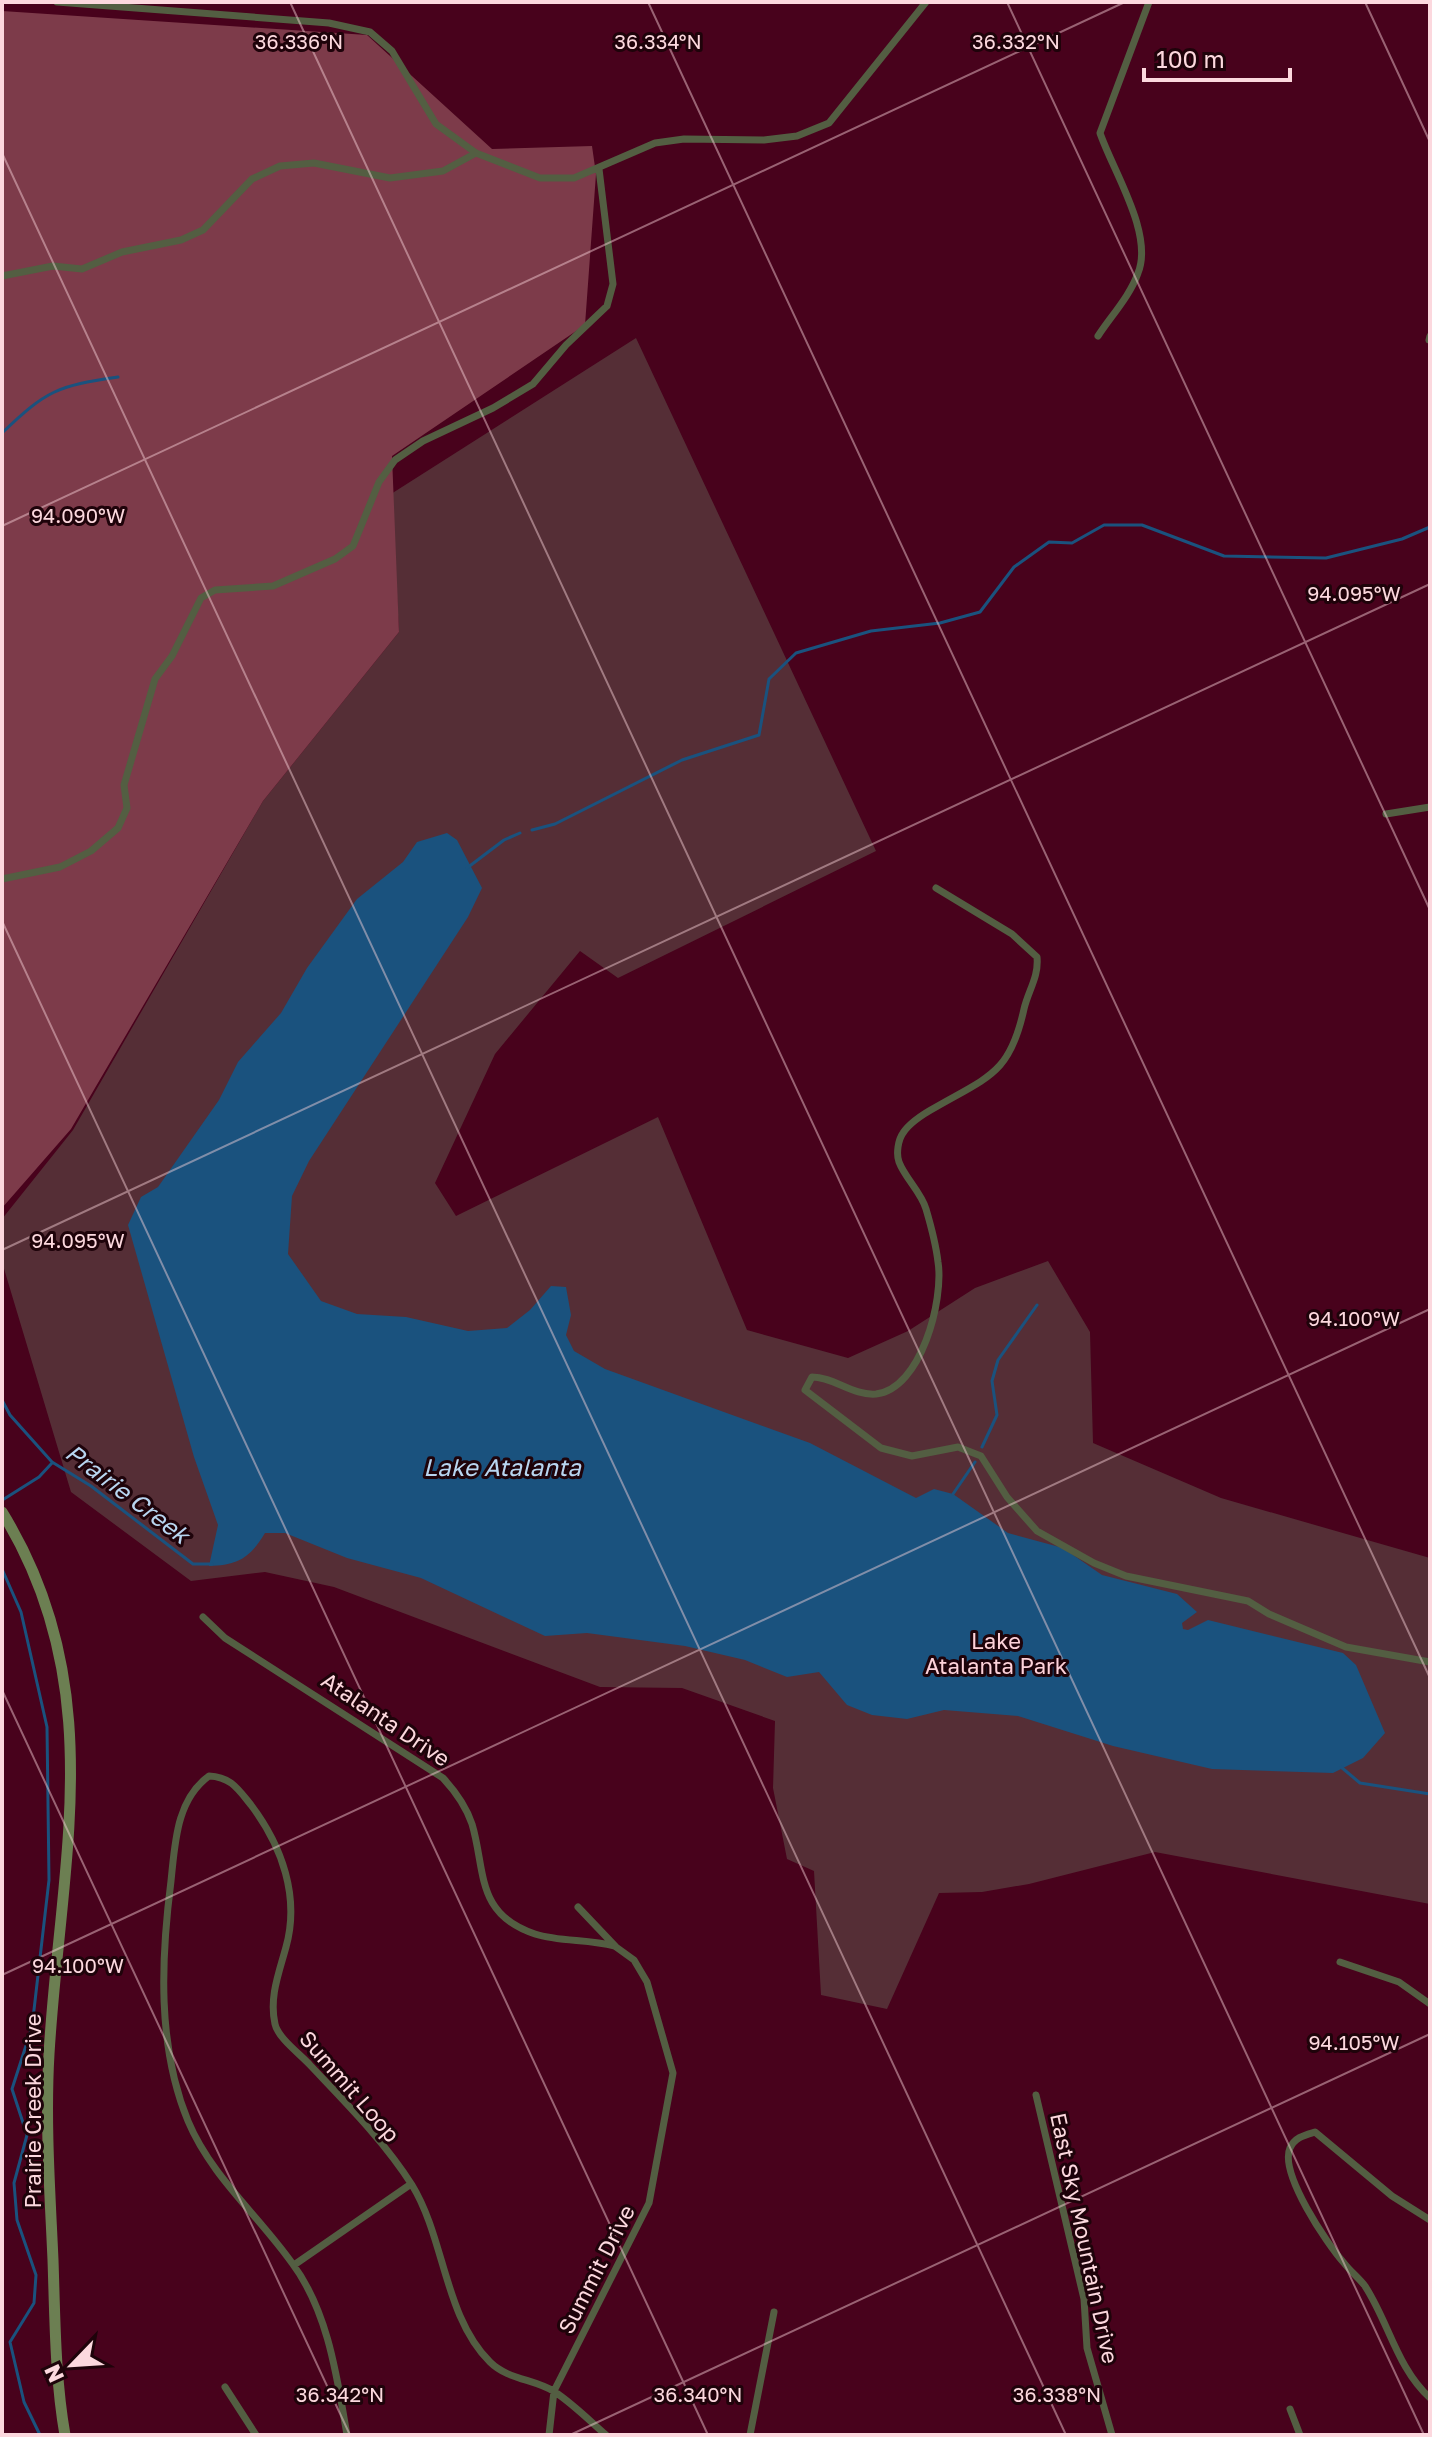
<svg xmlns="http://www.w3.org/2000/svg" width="1432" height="2437" font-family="'Golos Text',sans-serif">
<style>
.green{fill:#552e36}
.forest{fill:#7d3b4a}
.water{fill:#1a527e}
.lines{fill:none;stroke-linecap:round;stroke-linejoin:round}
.stream{stroke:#1a527e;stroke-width:3}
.street{stroke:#535e42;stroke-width:7}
.secondary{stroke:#6c7f52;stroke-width:11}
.ticks{fill:none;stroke:#fcd8de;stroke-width:2;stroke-opacity:0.45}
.labels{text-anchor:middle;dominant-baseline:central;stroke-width:6;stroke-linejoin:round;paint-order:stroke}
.park-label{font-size:22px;fill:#fdd2da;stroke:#1e030a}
.street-label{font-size:22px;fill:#fcd8de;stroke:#1e030a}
.water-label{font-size:24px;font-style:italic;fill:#b8d5f0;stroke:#1e030a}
.ticks-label{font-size:20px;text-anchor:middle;fill:#fcd8de;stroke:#1e030a;stroke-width:6;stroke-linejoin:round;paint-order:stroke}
</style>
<rect width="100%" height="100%" fill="#48021c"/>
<path class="green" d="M636,338L876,851L618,978L580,951L495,1054L435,1183L456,1216L658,1117L747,1330L848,1358L908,1331L975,1288L1048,1261L1090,1332L1093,1443L1221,1498L1430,1558V1904L1155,1852L1029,1884L982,1892L939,1893L887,2009L821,1995L814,1871L787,1859L773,1788L775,1721L682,1688L600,1687L334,1587L265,1572L191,1581L71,1492L2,1262V1219L73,1130L263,801L399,632L391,494Z"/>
<path class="forest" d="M2,11L367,35L492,149L592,146L596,174L585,325L392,456L399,632L263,801L71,1129L2,1208Z"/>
<path class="water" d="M447,833L457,840L482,888L468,917L309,1161L292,1196L288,1254L321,1301L357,1314L406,1317L468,1331L507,1328L530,1310L551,1286L566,1287L571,1315L566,1335L574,1351L605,1369L810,1443L916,1498L934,1489L953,1494L1008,1533L1063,1548L1102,1575L1177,1594L1197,1612L1182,1623L1183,1629L1188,1630L1208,1620L1343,1653L1356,1665L1385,1733L1363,1758L1333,1773L1212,1769L1113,1746L1018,1716L944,1710L907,1719L872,1715L847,1705L819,1672L787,1677L745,1660L685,1646L587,1633L545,1636L421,1578L347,1558L285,1533H265C250,1558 238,1565 209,1566L218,1525L194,1457L128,1225L141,1197L158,1187L219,1100L238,1062L281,1013L307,968L357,899L403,862L417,842Z"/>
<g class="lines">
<path class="stream" d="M2,433C47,390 57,386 118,377
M532,830L555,824L682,760L759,735L769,679L796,653L871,631L940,623L980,612L1014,567L1049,542L1072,543L1104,525H1142L1224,556L1326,558L1402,539L1430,527
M467,868L504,840L520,833
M2,1400L10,1415L52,1462L91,1486L193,1564H212
M982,1447L997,1415L992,1381L998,1360L1037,1305
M953,1494L975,1462
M4,1499L39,1477L52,1463
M2,1569L21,1612L47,1727L49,1880L32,2027L12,2089L27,2135L14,2183L17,2220L36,2275L34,2303L10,2342L24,2402L40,2435
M1341,1767L1360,1783L1430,1794"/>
<path class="street" d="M57,2L329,23L370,32L392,51L436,124L476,153L540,178H574L655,143L684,139L764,140L797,136L829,123L926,2
M2,276L53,266L82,269L122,252L181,240L203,230L252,179L280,166L314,163L390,178L443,171L476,153
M1098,336C1111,316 1130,296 1138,273C1154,234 1113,171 1100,133L1149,2
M1429,340L1430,336
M1386,814L1430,807
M2,879L60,867L91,851L118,828L127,808L124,785L155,679L172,656L201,598L215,590L273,586L335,559L353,546L379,482L395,460L423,441L493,408L533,384L566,345L607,306L613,284L599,169
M936,888L1012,934L1037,957C1039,977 1028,991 1024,1009C1010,1073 990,1076 936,1107C925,1113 910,1122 903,1133C898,1140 896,1154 899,1162C905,1178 921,1192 926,1209C931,1226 936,1245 938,1262C944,1300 921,1389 876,1394C853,1396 834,1377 812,1377L805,1390L881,1448L912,1456L958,1447L981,1456L1007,1497L1037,1531L1094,1563L1126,1576L1248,1601L1269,1614L1346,1647L1430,1662
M203,1617L225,1638L443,1778C456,1792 466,1806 472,1824C486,1871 475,1914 535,1934C560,1942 589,1939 614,1946
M1340,1962L1399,1982L1430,2004
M1036,2095L1084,2299L1087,2348L1112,2435
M1430,2220L1392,2196L1315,2132C1305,2135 1295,2137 1290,2148C1279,2173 1327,2244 1344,2263C1350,2271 1359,2278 1365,2286C1389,2323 1397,2368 1430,2398
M294,2265L411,2184
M225,2387L256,2435
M1290,2409L1300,2435
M347,2435C337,2377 328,2311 292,2263C258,2215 211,2176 188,2121C157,2046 161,1959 171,1881C175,1844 176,1800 209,1776C231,1777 238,1789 251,1805C282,1846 300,1897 286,1947C279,1973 269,1997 275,2024C278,2038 300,2054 310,2065C345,2102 385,2142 412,2185C445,2239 444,2316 490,2362C508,2380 535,2379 555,2392C573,2404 590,2421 606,2435
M549,2435L554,2391L649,2203L673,2073L647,1982L634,1960L616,1947L578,1907
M750,2435L774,2312"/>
<path class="secondary" d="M2,1512C111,1688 60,1863 49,2054C45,2122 50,2192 53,2260C55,2318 55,2378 65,2435"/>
</g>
<path class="ticks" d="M290,2L1424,2435M648,2L1430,1678M1007,2L1430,910M1365,2L1430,142M2,153L1066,2435M2,526L1125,2M2,921L708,2435M2,1250L1430,584M2,1690L350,2435M2,1975L1430,1309M570,2435L1430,2034"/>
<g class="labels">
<g class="park-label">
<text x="996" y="1640">Lake<tspan x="996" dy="25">Atalanta Park</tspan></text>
</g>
<g class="street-label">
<text transform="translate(386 1719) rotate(34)">Atalanta Drive</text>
<text transform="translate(350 2086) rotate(49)">Summit Loop</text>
<text transform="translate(32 2111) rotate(-90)">Prairie Creek Drive</text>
<text transform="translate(1085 2238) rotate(78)">East Sky Mountain Drive</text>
<text transform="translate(596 2269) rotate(-63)">Summit Drive</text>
</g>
<g class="water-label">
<text x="502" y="1466">Lake Atalanta</text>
<text transform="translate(128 1493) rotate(37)">Prairie Creek</text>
</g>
</g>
<g class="ticks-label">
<text x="658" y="49">36.334°N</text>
<text x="1016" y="49">36.332°N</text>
<text x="299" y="49">36.336°N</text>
<text x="78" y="523">94.090°W</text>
<text x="1354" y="601">94.095°W</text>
<text x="78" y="1248">94.095°W</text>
<text x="1354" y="1326">94.100°W</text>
<text x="78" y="1973">94.100°W</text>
<text x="1354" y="2050">94.105°W</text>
<text x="340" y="2402">36.342°N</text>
<text x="698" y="2402">36.340°N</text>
<text x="1057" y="2402">36.338°N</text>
</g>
<rect width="1432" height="2437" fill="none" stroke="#fcd8de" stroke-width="8"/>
<g transform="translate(72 2365) rotate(245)" stroke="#1e030a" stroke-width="6" paint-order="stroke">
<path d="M0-6L14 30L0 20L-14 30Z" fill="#fcd8de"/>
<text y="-12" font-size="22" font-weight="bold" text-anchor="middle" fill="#fcd8de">N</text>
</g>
<path d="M1144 68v12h146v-12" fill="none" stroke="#fcd8de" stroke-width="4"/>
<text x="1156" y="68" font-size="24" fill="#fcd8de" stroke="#1e030a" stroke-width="6" paint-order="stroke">100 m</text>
</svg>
